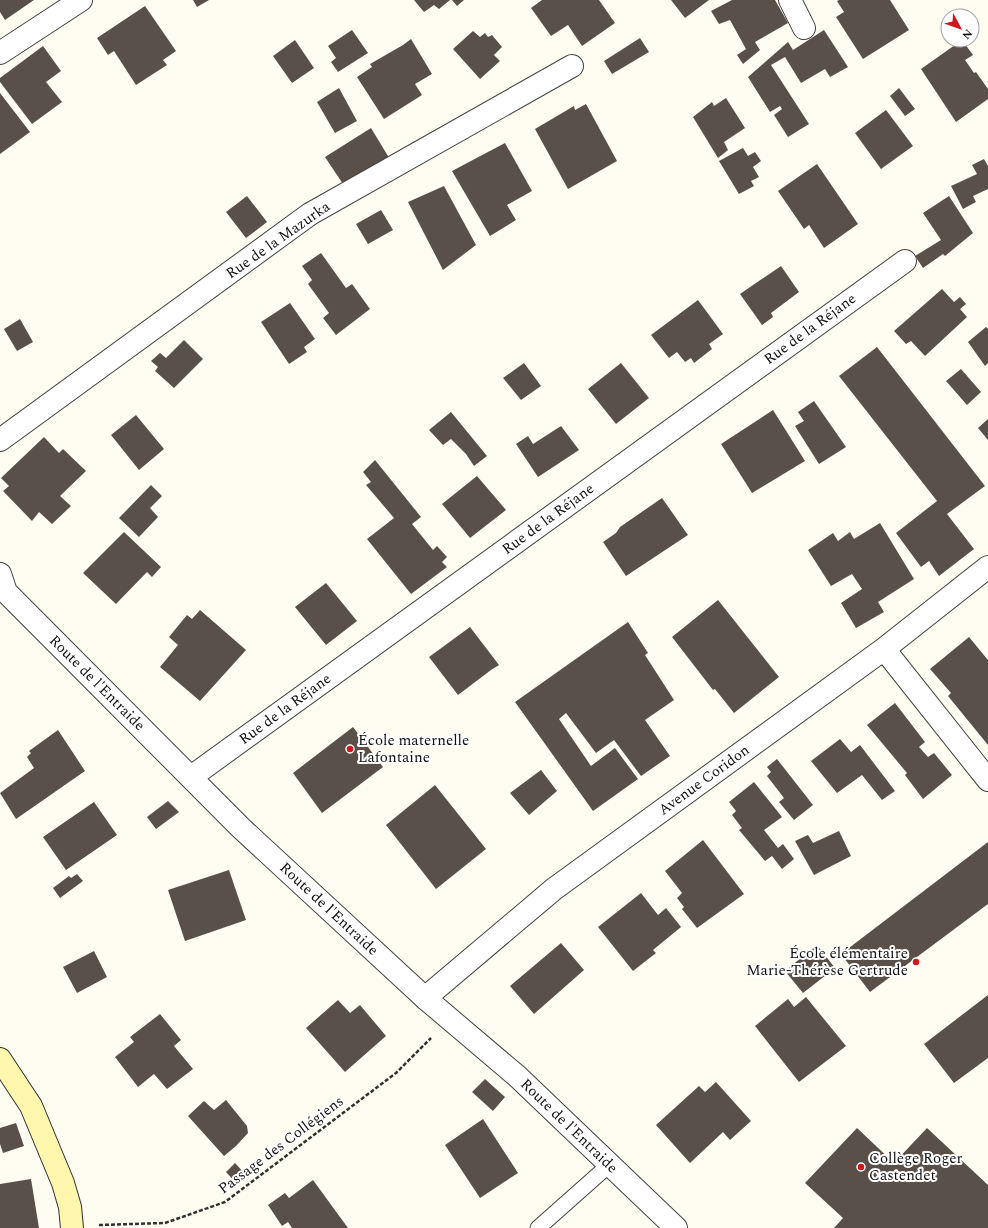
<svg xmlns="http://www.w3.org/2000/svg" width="988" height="1228" font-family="Spectral,serif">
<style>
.building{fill:#5a504a}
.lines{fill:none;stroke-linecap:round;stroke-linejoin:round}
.service-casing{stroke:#424242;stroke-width:17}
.minor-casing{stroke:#424242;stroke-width:24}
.tertiary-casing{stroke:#424242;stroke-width:24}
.secondary-casing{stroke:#313131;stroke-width:24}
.path{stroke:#313131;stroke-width:2.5;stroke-dasharray:4 2;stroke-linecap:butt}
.service{stroke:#fff;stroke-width:15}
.minor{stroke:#fff;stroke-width:22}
.tertiary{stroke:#fff;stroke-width:22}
.secondary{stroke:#fff7ad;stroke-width:22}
.poi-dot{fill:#d1161c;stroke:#fff;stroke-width:1.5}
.labels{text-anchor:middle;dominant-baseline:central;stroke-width:4;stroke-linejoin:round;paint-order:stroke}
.street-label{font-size:15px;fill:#0f0f0f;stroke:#fff}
.poi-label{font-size:15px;fill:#0f0f0f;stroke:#fff;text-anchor:start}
</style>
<rect width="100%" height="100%" fill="#fffdf2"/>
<path class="building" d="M0,0H34L5,20L0,12Z
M193,0H209L197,7Z
M414,0H450L439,9L434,5L424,12Z
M452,0H464L457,6Z
M542,0H599L615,23L582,46L568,25L551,36L531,8Z
M671,0H709L685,18Z
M732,0H775L788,23L755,42L760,50L743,64L737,55L746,49L730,20L719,24L711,11Z
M839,0H890L909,30L863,59L836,17L844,12L837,1Z
M145,6L176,51L163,60L167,65L136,85L114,51L108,55L97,38Z
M352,30L368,53L338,72L331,62L336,58L328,46Z
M824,30L848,67L830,77L825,69L801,83L785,57L771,65L809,124L788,137L774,115L782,109L780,106L770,112L748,77L788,42L793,50Z
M473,31L480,37L485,33L488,37L492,35L502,47L494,55L500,61L480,79L453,49Z
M640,38L649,52L612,74L604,61Z
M411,39L432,74L415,84L422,95L384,119L357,77L372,67L370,64L403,45Z
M295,40L314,68L292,83L273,56Z
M962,40L973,55L965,60L974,73L976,72L988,89V99L956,122L921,69Z
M43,46L61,71L46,82L62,102L32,124L0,82V78Z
M339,88L357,121L335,133L317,102Z
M899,88L915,109L905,116L890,96Z
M0,93L30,132L0,154Z
M726,98L745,128L724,142L728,150L718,158L693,117L712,102L714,106Z
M586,104L617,161L568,189L535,129L574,106L575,110Z
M886,110L913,146L881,169L855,133Z
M371,128L391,161L345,187L325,157Z
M505,143L532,191L507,205L516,220L490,236L452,171Z
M743,148L748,156L755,152L761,161L753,167L759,177L751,181L754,186L739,194L719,161Z
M984,159L988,166V189L973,196L976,202L963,209L951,186L977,174L972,165Z
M817,164L858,224L824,248L809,225L804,229L778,191Z
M444,186L476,245L443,270L408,202Z
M247,196L267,222L246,238L226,212Z
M949,196L973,233L945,256L943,254L923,268L915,256L941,240L923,213Z
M381,210L393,230L368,244L356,224Z
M321,253L346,288L352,284L370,309L336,335L323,318L329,313L308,284L312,280L302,266Z
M781,266L799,292L771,313L773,317L762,325L740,294Z
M942,289L954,302L960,297L966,304L960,309L967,317L925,356L911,341L906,344L894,331Z
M698,300L723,334L709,344L712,349L694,363L691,358L685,362L677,352L669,358L651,335Z
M290,303L315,339L304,347L307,352L289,364L261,322Z
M20,319L33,342L17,351L4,329Z
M986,327L988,329V363L985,366L968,342Z
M184,340L203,359L174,388L155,371L158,367L151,361L160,353L166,358Z
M877,347L985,486L947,514L974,549L939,576L929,561L921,567L896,533L937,501L839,376Z
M524,363L541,386L521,400L503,378Z
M621,363L649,398L616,424L588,389Z
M961,369L981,392L967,405L946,381Z
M814,401L846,447L819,464L795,426L804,421L798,412Z
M773,410L805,461L752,493L721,444Z
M451,412L487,456L474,466L466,454L451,439L443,445L429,430Z
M136,415L164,449L139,470L111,435Z
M988,419V440L978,428Z
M561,426L579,450L538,477L516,444L528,436L533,444Z
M44,437L59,453L63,449L86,471L60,496L71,506L52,524L39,512L32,521L3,491L9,486L1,478Z
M375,460L421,517L412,524L433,550L437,546L447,557L442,562L447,567L411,594L367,539L394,518L366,485L371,482L363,472Z
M477,476L506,510L470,538L442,504Z
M151,485L162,496L150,508L158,517L139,537L119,518Z
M662,498L688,535L626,576L603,542L616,533L620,527Z
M880,523L914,579L878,602L884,612L856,628L841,603L862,589L852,574L831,586L808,550L833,533L838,541L850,532L854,539Z
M124,532L161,567L152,577L147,572L116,604L83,573Z
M326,583L357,621L326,645L295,607Z
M718,600L779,677L734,713L715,689L713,690L672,637Z
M200,610L246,650L200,701L160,667L178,645L169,637L187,615L192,619Z
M628,622L648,653L645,655L674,700L645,720L670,756L641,776L614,740L596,753L566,713L559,719L591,766L615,748L638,779L593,811L515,702Z
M470,627L499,665L491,670L458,695L429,657Z
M969,637L988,660V745L948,696L951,693L930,669Z
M895,703L925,742L919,747L928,757L934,753L952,775L923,799L905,775L907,773L867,725Z
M353,727L383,767L322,813L293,773Z
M58,730L85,771L16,819L0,793L34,768L27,757L31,753L29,751Z
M840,739L851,752L860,745L895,791L882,800L862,775L837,793L811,761Z
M777,759L813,805L794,820L779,802L784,798L767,776L771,772L767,767Z
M541,770L557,791L529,815L510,793Z
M754,782L782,817L764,830L778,848L783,844L794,859L782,869L772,856L765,861L739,830L742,828L732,815L736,811L729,802Z
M435,785L486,849L436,889L386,825Z
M168,801L179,812L156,829L147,817Z
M94,802L117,835L66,870L43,837Z
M839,831L851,856L814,875L795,841L808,835L813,843Z
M703,840L744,894L697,928L682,909L684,907L677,898L682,893L665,871Z
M988,842V904L870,992L841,954Z
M229,870L246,920L185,941L168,890Z
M77,874L83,881L60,898L53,888L69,876L71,878Z
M641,893L658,915L666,908L681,927L653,950L656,953L633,971L598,927Z
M561,943L584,970L534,1014L510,986Z
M817,945L835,968L803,993L785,971Z
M94,951L107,977L77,993L63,967Z
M988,995V1058L954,1083L924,1044Z
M806,997L846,1046L799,1082L755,1026L788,999L794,1007Z
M338,1000L350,1013L360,1005L386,1036L345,1072L306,1028Z
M160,1014L181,1040L174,1046L193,1069L167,1089L154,1074L138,1087L115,1057L134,1042L130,1037Z
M485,1079L505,1097L493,1111L472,1092Z
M716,1082L751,1121L730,1140L723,1132L690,1163L656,1125L699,1086L705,1092Z
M226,1100L247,1126L248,1133L236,1146L224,1156L188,1116L204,1101L214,1110Z
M483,1119L518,1173L480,1198L445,1145Z
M16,1123L24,1146L3,1153L0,1144V1128Z
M857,1128L894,1163L927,1128L988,1185V1228H834L843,1218L805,1183Z
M235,1163L247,1176L237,1184L226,1172Z
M31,1179L39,1228H0V1184Z
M313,1180L348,1228H292L288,1222L282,1226L268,1205L285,1193L289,1198Z"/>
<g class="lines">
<g class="service-casing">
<path id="service" d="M538,1228L609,1165"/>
</g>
<g class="minor-casing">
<path id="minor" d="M790,0L804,28
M0,53L81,0
M0,440L310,214L572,66
M884,649L988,780
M191,777L905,261
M425,998L554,889L884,649L988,567"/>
</g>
<g class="tertiary-casing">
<path id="tertiary" d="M0,574L6,592L241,828L425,998L517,1076L676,1228"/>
</g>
<g class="secondary-casing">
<path id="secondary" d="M0,1059L31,1106L63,1183L70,1207L72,1228"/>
</g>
<path class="path" d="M99,1225L165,1223L225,1202L396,1073L431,1038"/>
<use href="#service" class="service"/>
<use href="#minor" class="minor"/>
<use href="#tertiary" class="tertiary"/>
<use href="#secondary" class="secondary"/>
</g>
<g class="poi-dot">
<circle cx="350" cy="749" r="4"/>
<circle cx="916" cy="962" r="4"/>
<circle cx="861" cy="1167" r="4"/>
</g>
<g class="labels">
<g class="street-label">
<text transform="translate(278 240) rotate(-35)">Rue de la Mazurka</text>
<text transform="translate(810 329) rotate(-36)">Rue de la Réjane</text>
<text transform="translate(548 519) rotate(-36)">Rue de la Réjane</text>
<text transform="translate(97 683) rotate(45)">Route de l'Entraide</text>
<text transform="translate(285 709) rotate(-36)">Rue de la Réjane</text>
<text transform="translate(704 780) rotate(-36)">Avenue Coridon</text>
<text transform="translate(329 909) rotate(43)">Route de l'Entraide</text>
<text transform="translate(569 1126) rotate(44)">Route de l'Entraide</text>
<text transform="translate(281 1145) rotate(-37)">Passage des Collégiens</text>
</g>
<g class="poi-label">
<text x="358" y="740">École maternelle<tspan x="358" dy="17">Lafontaine</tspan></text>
<text x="908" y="953" text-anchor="end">École élémentaire<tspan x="908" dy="17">Marie-Thérèse Gertrude</tspan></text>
<text x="869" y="1158">Collège Roger<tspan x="869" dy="17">Castendet</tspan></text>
</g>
</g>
<g transform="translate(960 28) rotate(131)"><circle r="19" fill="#ffffff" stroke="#9f9f9f"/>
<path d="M0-3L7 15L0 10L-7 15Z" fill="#d1161c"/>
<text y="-6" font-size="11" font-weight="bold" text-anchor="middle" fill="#0f0f0f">N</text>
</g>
</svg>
